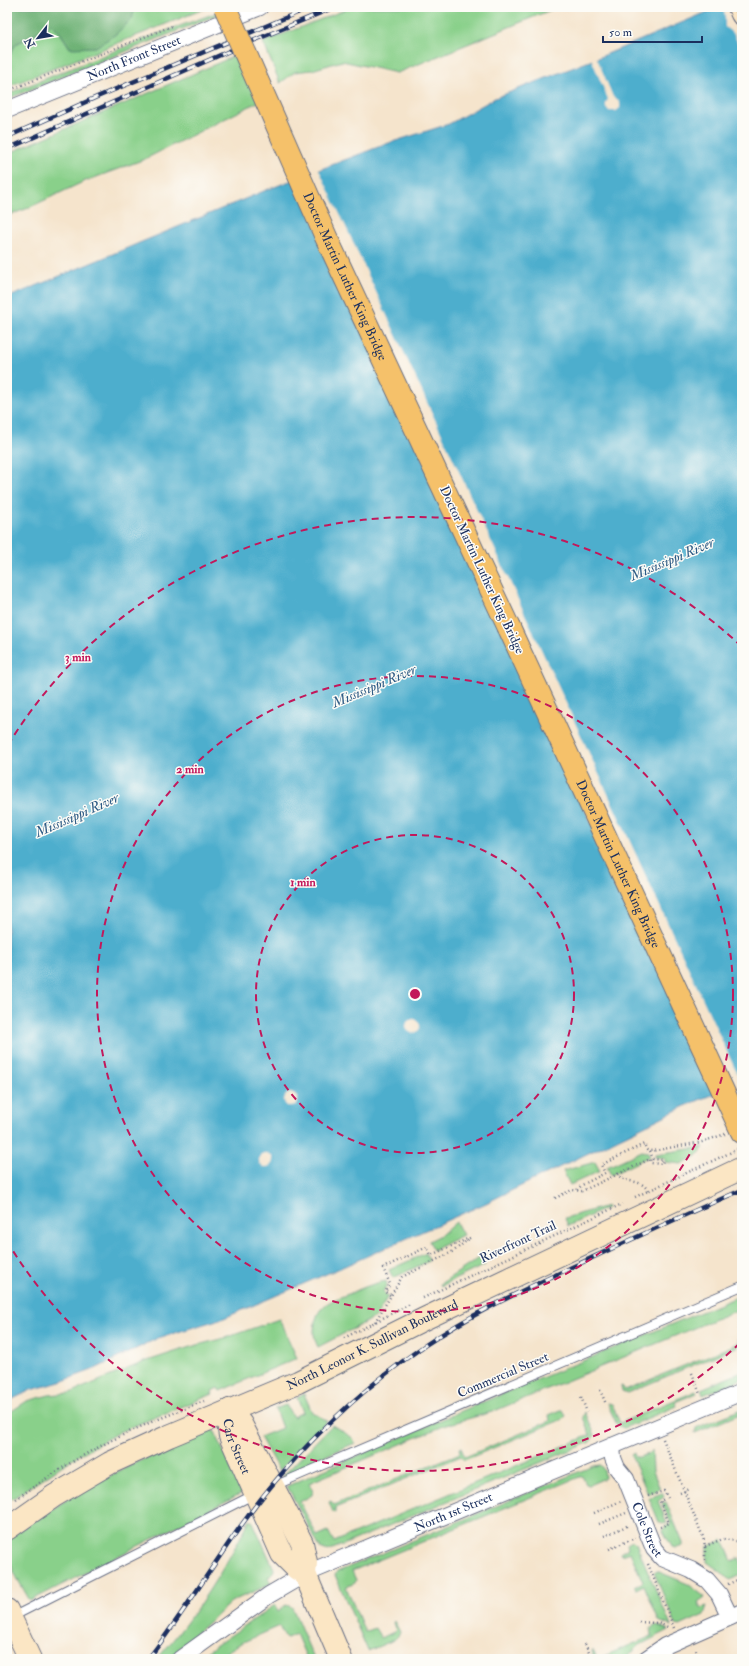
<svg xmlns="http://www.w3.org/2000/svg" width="749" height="1666" font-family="'IM FELL Double Pica',serif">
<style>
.green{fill:#89d08a;stroke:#528074}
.forest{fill:#6eb276;stroke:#44706a}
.water{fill:#4eaecd;stroke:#346e96}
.pier{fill:#f5e4cc}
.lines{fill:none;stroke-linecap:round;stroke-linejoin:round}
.lane-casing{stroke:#676e84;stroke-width:10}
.street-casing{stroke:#676e84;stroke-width:18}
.secondary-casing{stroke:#676e84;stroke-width:24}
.primary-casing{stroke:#676e84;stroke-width:24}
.path{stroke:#676e84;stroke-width:2.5;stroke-dasharray:1 3;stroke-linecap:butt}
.lane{stroke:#fff;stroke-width:8}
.street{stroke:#fff;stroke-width:16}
.secondary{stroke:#fbe6c4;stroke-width:22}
.primary{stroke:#f5c16b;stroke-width:22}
.tram{stroke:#1b2f5e;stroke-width:1}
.rail-casing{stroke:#1b2f5e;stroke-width:4.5}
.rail{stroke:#fdfcf7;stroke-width:3;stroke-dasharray:9;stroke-linecap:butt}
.primary-bridge-casing{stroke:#676e84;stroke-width:24;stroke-linecap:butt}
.primary-bridge{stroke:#f5c16b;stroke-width:22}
.ring{fill:none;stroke:#c2185b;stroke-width:2;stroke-dasharray:7 5}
.labels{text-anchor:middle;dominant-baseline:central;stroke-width:3;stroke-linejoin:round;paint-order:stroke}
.street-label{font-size:13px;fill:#1b2f5e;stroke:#fdfcf7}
.water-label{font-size:14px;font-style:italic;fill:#2d5b85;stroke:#fdfcf7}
.centre{fill:#c2185b;stroke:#fdfcf7;stroke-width:2}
.ring-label{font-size:12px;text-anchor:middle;font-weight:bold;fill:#c2185b;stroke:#fdfcf7;stroke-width:3;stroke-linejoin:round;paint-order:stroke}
</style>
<rect width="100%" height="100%" fill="#fdfcf7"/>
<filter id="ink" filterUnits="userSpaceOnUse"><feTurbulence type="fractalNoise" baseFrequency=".025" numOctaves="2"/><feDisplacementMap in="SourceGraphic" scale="8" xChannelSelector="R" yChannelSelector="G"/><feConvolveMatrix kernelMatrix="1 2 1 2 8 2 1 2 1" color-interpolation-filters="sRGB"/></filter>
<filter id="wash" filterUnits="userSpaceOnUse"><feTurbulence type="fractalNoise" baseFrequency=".012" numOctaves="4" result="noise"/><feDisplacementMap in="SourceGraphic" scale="16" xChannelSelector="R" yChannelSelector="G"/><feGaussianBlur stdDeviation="0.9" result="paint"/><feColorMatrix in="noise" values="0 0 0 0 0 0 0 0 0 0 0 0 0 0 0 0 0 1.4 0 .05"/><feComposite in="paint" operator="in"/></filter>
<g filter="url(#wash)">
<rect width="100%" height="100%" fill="#f5e4cc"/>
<path class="green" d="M135,7H209L7,87V57L16,44L52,24L61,34L70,48L131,19Z
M352,7H558L397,73L342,61L312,70L295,72L280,83L263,42Z
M221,11L222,13L7,99V94L152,36Z
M239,54L260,101L145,159L83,182L26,209L7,216V154Z
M704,1147L697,1156L681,1164L665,1162V1158L655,1157V1154Z
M642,1151L648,1152L650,1156L611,1175L607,1167Z
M595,1162L600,1171L570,1185L563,1171Z
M607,1206V1208L568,1226L565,1218Z
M456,1222L463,1235L433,1250L429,1241L441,1235Z
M426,1253L429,1261L393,1278L389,1270Z
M481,1257L485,1265L441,1286L440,1284Z
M386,1281L387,1284L383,1292L388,1296L376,1317L318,1347C314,1339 313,1333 315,1323C319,1303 333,1300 351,1293C362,1288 374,1283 386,1281Z
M742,1295V1308L492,1412L446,1425L309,1483L313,1491L312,1495L300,1502L317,1536L328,1531L334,1542L590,1435L583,1417L585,1412L595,1435L590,1442L328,1551L320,1548L287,1486L459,1412Z
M279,1319L297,1358L220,1391L218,1388L212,1391L213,1394L119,1432L69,1461L12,1499L8,1498L7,1414L27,1401L49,1395L70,1393L144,1362L190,1347L228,1337Z
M739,1338L742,1342L741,1345L627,1393L622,1391L621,1386H622L625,1390L739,1343L738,1339Z
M742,1372V1379L703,1395L701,1389Z
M696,1391L697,1393L675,1402L677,1406L624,1428L617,1425L607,1403L612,1404L620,1423Z
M304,1394L312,1412L327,1421L279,1471L260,1437L282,1428L275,1409L286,1405L293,1417L303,1412L297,1398Z
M742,1409V1413L695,1433L696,1428Z
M561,1410H563L566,1416L563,1419L467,1459L464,1460L461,1456L335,1508V1513L333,1512L329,1502L331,1501L334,1505L460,1453L459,1448H461L465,1457L550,1421L549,1415Z
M332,1425L353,1438L355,1443L302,1466L299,1471L282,1477Z
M210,1428L215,1432L242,1493L30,1601C19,1580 3,1561 9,1537L77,1493L119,1471Z
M652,1450L653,1471L660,1489L648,1494L631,1455L634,1453L635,1457C640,1458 650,1454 652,1450Z
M600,1465L604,1470L605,1478L589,1485L586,1484L582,1476L352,1571L356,1580L355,1583L346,1587L365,1632L375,1628L381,1638L396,1631L393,1623L394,1621L400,1632L399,1635L394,1640L368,1651L335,1575L337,1572L593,1466Z
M662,1493L664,1497L658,1501L667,1523L663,1524L659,1522L649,1498Z
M666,1502L683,1543V1546L677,1548L672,1547L663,1531L665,1527L671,1524L662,1503Z
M250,1519L253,1522L274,1569L273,1573L268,1578L271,1583C258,1591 244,1595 231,1602L168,1659H157C194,1617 225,1569 250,1519Z
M723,1540L732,1561L739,1558L742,1564V1575L729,1580L721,1572L707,1562V1547Z
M632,1541L636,1543L671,1626L659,1621L644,1585L636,1589L634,1587L643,1582L630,1552L621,1555L620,1553L628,1548L627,1544Z
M657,1571L688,1584L705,1597L698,1602L701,1608L707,1606L704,1615L680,1626L676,1625L655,1575L654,1573Z
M275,1605L278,1611L286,1605L292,1607L314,1659H307L296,1634L287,1638L285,1637L280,1626L241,1643L215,1659H196Z
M657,1625L669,1630L640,1645L625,1659H594L592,1650L594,1651L597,1659L652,1636L651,1628Z"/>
<path class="forest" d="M7,7H135L132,19L116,34L96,47L70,48L61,34L52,24L16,44L7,60Z"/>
<path class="water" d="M719,7H742V1082L685,1106L484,1204L338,1269L224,1318L158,1338L95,1369L60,1382L31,1390L7,1402V298L264,191L386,144L449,124L495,98L600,57Z"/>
<path class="pier" d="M722,7H742V53L734,34L725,27V15Z
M596,56L613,97L617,99L620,103V108L616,111H609L606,107V103L608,99L591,58Z
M318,168L346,227L742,1084L717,1095L294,178Z
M406 1026a7 7 0 1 1 14 0a7 7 0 1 1-14 0Z
M284 1100a7 7 0 1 1 14 0a7 7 0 1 1-14 0Z
M259 1160a7 7 0 1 1 14 0a7 7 0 1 1-14 0Z"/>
</g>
<g filter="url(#ink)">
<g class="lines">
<g class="lane-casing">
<path id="lane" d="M274,1486L742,1286
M12,1617L255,1494"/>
</g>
<g class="street-casing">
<g id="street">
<path id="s1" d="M7,110L260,7"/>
<path id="s2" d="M612,1446L613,1458L617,1468L626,1479L654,1549L662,1558L691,1570L707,1580L719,1594L730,1617"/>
<path id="s3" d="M180,1659L269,1595L305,1574L742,1392"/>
<path d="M646,1659L665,1646L742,1612"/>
</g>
</g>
<g class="secondary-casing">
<g id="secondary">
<path d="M739,7L742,14"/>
<path d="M230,1410L241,1424L302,1543L306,1562L305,1574L341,1659"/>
<path id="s4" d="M230,1410L228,1423L230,1436L282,1554L297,1569L305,1574"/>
<path id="s5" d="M7,1529L54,1496L110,1463L169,1436L298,1382L424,1319L742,1168"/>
<path d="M7,1610L30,1659"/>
</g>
</g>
<g class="primary-casing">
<g id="primary">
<path id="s6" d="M509,628L742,1132"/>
</g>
</g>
<path class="path" d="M7,91L172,26
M577,1190L582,1185L605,1173L601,1165L644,1144L647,1150L652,1151L702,1142L725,1134
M648,1191C641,1177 624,1185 618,1174L650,1159L651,1163L662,1164L663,1160L653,1159L650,1151
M635,1197L738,1149
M555,1198L572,1190L582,1191L618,1174
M390,1295L385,1292L390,1284L383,1268L427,1247L431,1255L472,1237
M423,1298L622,1204
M375,1322L402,1277L454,1251L470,1238
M344,1338L410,1304
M692,1373L700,1394
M600,1390L606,1404
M581,1397L587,1412
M663,1439L703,1537L705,1546V1560
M680,1493L690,1489
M648,1496L664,1491L668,1498
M16,1499C49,1476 82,1454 119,1437C146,1423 175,1413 204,1401
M594,1513L621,1501
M599,1524L626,1513
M660,1527L669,1523L660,1501L665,1499
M604,1536L629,1525
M705,1546L723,1539L742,1542
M609,1549L635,1538
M648,1564L674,1628
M728,1584L742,1578
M639,1622L658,1623L670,1628
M585,1644L592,1659
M696,1650L700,1658"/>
<use href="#lane" class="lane"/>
<use href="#street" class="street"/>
<use href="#secondary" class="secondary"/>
<use href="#primary" class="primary"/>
<path class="tram" d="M734,7L742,26"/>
<g class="rail-casing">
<path id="rail" d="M7,137L97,97L311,7
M7,149L243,45L335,7
M148,1659C196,1598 233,1528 285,1470C326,1423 373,1381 424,1346C469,1315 519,1292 568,1269C626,1242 683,1215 742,1190"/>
</g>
<use href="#rail" class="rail"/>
<g class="primary-bridge-casing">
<g id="primary-bridge">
<path id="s7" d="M225,7L326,237L509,628"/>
</g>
</g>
<use href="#primary-bridge" class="primary-bridge"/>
</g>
</g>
<g class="ring">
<circle cx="415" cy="994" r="159"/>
<circle cx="415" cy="994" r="318"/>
<path d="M740 1343A477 477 0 0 1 8 1243M8 745A477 477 0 0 1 740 645"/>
</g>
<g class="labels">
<g class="street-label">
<text stroke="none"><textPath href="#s1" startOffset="137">North Front Street</textPath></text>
<text stroke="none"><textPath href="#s7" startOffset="295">Doctor Martin Luther King Bridge</textPath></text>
<text transform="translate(482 570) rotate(65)">Doctor Martin Luther King Bridge</text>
<text stroke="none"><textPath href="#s6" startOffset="260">Doctor Martin Luther King Bridge</textPath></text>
<text transform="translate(518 1242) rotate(-25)">Riverfront Trail</text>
<text stroke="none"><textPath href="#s5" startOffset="410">North Leonor K. Sullivan Boulevard</textPath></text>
<text transform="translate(503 1375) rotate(-23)">Commercial Street</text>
<text stroke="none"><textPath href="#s4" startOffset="38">Carr Street</textPath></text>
<text stroke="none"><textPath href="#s3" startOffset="312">North 1st Street</textPath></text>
<text stroke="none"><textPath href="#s2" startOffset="92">Cole Street</textPath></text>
</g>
<g class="water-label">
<text transform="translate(672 559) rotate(-23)">Mississippi River</text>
<text transform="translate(374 686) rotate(-23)">Mississippi River</text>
<text transform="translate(77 815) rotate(-24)">Mississippi River</text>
</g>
</g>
<circle cx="415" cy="994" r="6" class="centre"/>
<g class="ring-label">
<text x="78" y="661">3 min</text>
<text x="190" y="773">2 min</text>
<text x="303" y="886">1 min</text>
</g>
<rect width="749" height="1666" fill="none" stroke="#fdfcf7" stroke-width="24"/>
<g transform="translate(38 38) rotate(239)" stroke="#fdfcf7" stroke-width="3" paint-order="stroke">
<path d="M0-3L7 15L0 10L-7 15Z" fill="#1b2f5e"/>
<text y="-6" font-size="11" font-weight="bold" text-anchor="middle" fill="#1b2f5e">N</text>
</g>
<path d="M603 36v6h99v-6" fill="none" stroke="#1b2f5e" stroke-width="2"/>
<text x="609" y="36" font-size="12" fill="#1b2f5e" stroke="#fdfcf7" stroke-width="3" paint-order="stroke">50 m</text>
</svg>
